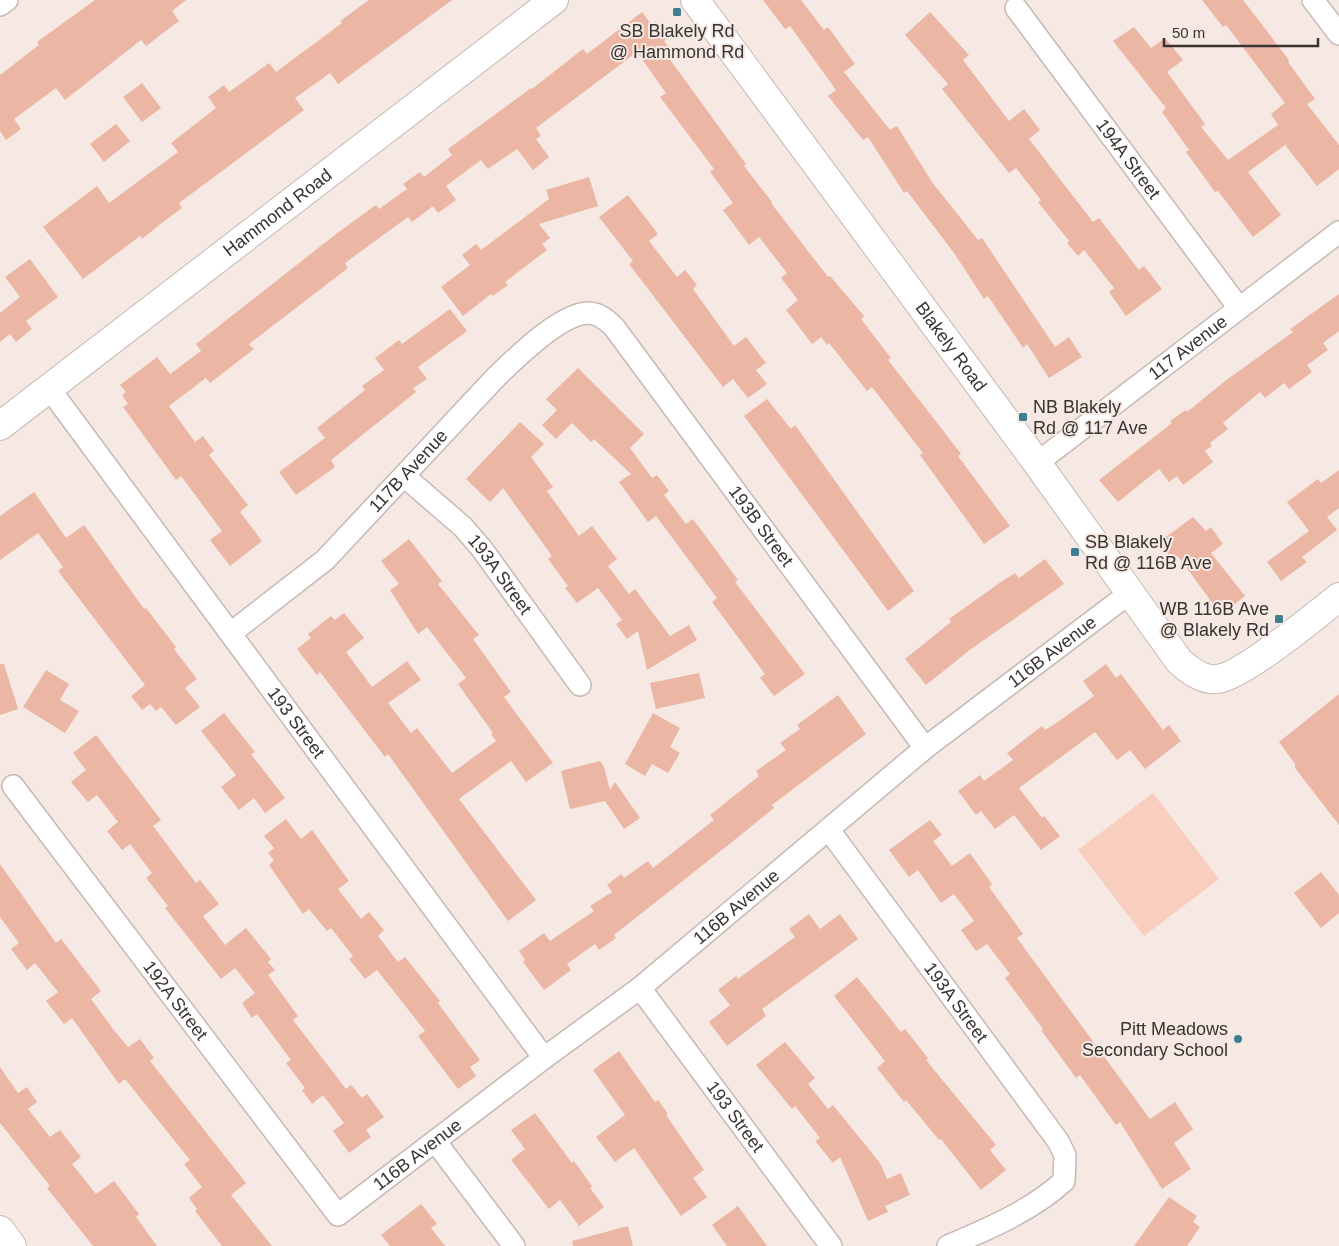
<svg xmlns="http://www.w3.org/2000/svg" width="1339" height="1246" font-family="Helvetica,sans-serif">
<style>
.green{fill:#f8cebf}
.building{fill:#ebb6a4}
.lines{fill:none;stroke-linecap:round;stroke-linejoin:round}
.street-casing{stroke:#c6b8b4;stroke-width:24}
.secondary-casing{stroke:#c6b8b4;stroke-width:30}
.street{stroke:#fff;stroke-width:21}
.secondary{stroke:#fff;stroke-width:28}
.poi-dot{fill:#3d7e91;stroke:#f6e9e4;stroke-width:2}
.labels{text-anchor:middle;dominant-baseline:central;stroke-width:4;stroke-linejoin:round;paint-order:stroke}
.poi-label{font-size:18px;fill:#393432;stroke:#f6e9e4;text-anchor:start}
.street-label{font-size:18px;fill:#393432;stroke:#f6e9e4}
</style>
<rect width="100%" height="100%" fill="#f6e9e4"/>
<path class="green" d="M1153,793L1219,879L1144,936L1078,850Z"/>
<path class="building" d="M95,0H186L172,11L179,21L146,46L141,40L65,100L56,88L14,119L21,129L6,140L0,131V75L39,45L37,42Z
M369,0H452L338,84L330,73L295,98L304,110L179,203L182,208L163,222L142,239L140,236L83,279L43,227L97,186L109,203L178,152L171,143L216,108L208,97L224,85L229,92L269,63L276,72L342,23L340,21Z
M763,0H801L824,30L828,27L855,64L844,72L890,130L897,126L932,182L978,240L982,238L1055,347L1069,337L1082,357L1049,378L1027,344L1023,348L988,296L984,299L954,253L907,191L904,193L868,137L863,140L828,96L836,90L790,26L785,29Z
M1202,0H1243L1289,60L1288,62L1315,99L1307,104L1339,145V169L1317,186L1285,145L1248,172L1281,215L1253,237L1218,191L1215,192L1186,152L1189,150L1162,112L1166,108L1113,41L1134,27L1151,48L1165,38L1183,60L1167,72L1205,124L1201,127L1228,160L1278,125L1271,114L1285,103L1226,25L1223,27Z
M642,12L651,24L656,21L669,37L664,41L671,50L666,54L746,164L744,166L772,202L771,203L828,277L830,276L864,316L861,319L891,358L888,360L942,429L961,454L958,456L1010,526L984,544L920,455L923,453L872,387L867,391L829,343L827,345L821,337L812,344L786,310L798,300L781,278L787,273L759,237L749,245L723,210L733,203L710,172L714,169L660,97L666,93L637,52L536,128L541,136L536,139L549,157L533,170L517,149L488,169L481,160L446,186L456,200L438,213L433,206L412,222L408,217L345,263L348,268L249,344L254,349L210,383L206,378L169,406L195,442L203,436L214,451L209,455L248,505L240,512L262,541L230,566L210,540L222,531L181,476L176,480L123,407L128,404L122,395L126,392L120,385L157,357L170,374L201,351L196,344L336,234L376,205L379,209L407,189L403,184L420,172L424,177L452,155L448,149L531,88L532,89L583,49L587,54Z
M930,12L969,55L963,60L1009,121L1024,109L1040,130L1029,139L1093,222L1099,218L1139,270L1144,266L1162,289L1126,316L1109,292L1114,288L1084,250L1078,256L1067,243L1069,241L1038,202L1041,200L1016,168L1009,173L942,89L948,84L905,35Z
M142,83L161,108L142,122L123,97Z
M116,124L130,141L104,162L90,144Z
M589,177L598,206L539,224L550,238L542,244L547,250L505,282L508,285L493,296L491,294L463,316L441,287L470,265L462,255L476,244L481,250L549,199L546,190Z
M628,195L658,234L649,241L677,277L685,270L697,285L693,289L734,346L746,337L766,363L756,370L767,384L748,398L733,379L723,387L629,264L633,261L599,217Z
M30,259L58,297L26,321L32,329L16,342L10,334L0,342V313L20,297L5,277Z
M1339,294V331L1323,343L1328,350L1307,365L1312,372L1289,389L1284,383L1265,398L1260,392L1223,423L1228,429L1210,443L1212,446L1205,451L1213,462L1183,485L1177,476L1169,482L1159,469L1118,502L1099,480L1172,423L1170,421L1186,410L1187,412L1225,381L1293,332L1290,329Z
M450,309L467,331L418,367L427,379L413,388L416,392L331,460L335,467L296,495L279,472L325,438L317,428L365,390L362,386L384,370L375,358L399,340L402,344Z
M578,368L644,434L630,448L652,478L657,475L669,491L664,495L686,524L693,519L738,580L735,582L805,674L774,696L760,678L765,674L712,602L717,598L656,516L648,522L619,482L631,474L594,439L591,442L572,423L556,439L542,425L557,410L546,399Z
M767,399L791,429L795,425L914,591L888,611L744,416Z
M520,422L544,444L531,457L553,487L547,491L579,536L592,526L617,559L608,566L629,594L635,589L670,636L689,625L697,640L647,670L638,631L627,639L616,624L622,620L598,588L577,603L565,588L568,586L548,559L552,556L503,488L490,502L466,479Z
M1339,470V508L1327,517L1337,530L1302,557L1307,562L1281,581L1267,562L1309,531L1287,502L1318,479L1321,483Z
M34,492L66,538L84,525L144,609L146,608L176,647L174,649L197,679L185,688L200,707L176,725L161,707L156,711L150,704L142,710L131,696L145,685L58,571L63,567L38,533L0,560V516Z
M1193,517L1206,531L1211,527L1223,544L1211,553L1245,596L1221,615L1178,556L1173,561L1159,542Z
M409,539L442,581L438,584L479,635L473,639L511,692L504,697L553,763L526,782L511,761L459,799L536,900L508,921L388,754L385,757L320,672L317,675L297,649L311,638L308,634L331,616L335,620L344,613L364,638L346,652L372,687L407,661L421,680L388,703L411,733L417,728L452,773L496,741L491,734L493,733L458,684L466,678L427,627L418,634L390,590L399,584L381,561Z
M1045,559L1064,584L971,649L926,685L905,659L951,622L949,619L998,584L1015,573L1019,578Z
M0,664H4L18,709L0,715Z
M1106,664L1116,678L1121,674L1163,730L1169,725L1181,741L1145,769L1130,750L1117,760L1095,732L1019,788L1042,818L1044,816L1060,836L1041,850L1014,815L995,829L981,811L976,815L958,791L980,775L984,781L1013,760L1007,753L1042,726L1045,730L1055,724L1094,696L1083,681Z
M46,670L69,684L60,700L79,711L65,733L23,707Z
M699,673L705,698L656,709L650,683Z
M1339,694V825L1295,768V764L1279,742Z
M838,695L866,734L772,805L774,808L732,842L614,935L616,938L599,950L595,944L567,964L571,970L544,990L523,962L525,960L519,951L544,933L550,941L560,934L594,911L590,906L612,892L607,885L621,874L624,878L648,861L653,868L714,820L710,815L759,776L756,771L786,750L780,743L800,729L797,725Z
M224,713L255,752L251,754L285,798L265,813L254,798L239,810L221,787L236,775L201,731Z
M653,713L680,728L670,747L680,753L668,773L652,764L645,776L625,764Z
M96,735L161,820L153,826L196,883L200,880L219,904L203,916L225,945L246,928L271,959L268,962L275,970L268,975L298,1016L293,1020L346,1089L351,1085L362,1098L367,1094L384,1117L366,1130L371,1137L349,1153L333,1131L344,1123L323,1095L312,1104L302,1090L305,1088L286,1063L291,1060L257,1014L252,1018L242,1003L255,993L235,968L221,979L165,908L168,906L146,878L152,873L130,844L122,850L107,831L118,822L97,795L88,802L71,782L86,770L73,753Z
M600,761L604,767L610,790L615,782L640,818L624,829L605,801L570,809L561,771Z
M286,819L301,839L312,830L349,881L338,889L361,919L369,912L384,930L378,936L398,962L405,957L440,1001L438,1003L480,1060L470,1067L476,1076L458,1089L418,1036L425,1031L377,970L365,979L349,959L353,956L331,928L327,931L309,909L303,914L269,865L274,860L268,853L274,848L264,836Z
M930,820L942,835L933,841L952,866L970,853L992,884L989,887L1023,934L1017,938L1150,1119L1175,1102L1193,1129L1174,1143L1191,1169L1162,1189L1120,1122L1116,1125L1080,1075L1076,1078L1041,1030L1043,1029L1005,978L1010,974L987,944L976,951L961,930L974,921L954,894L941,903L918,870L909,877L889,850Z
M0,864L56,943L61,939L101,991L91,999L113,1029L128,1047L140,1039L154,1058L150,1061L246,1183L231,1195L272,1246H222L195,1211L197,1209L189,1198L202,1187L184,1164L190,1160L125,1079L119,1084L72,1018L64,1024L46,1001L58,992L35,963L27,970L11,949L19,943L0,917Z
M1321,872L1339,895V913L1321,928L1294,893Z
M809,914L820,929L840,914L858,939L762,1009L766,1016L727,1046L709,1022L730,1005L718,990L736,976L738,979L795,937L789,929Z
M857,977L901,1032L905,1029L928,1058L926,1060L996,1145L990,1150L1006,1170L981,1190L941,1139L939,1140L906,1100L904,1102L877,1068L885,1061L834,996Z
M785,1042L815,1078L808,1084L828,1109L833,1105L880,1163L887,1179L901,1173L910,1195L885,1206L888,1212L868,1221L840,1157L833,1163L815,1141L820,1138L795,1106L792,1109L756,1065Z
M619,1051L655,1102L658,1100L668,1114L666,1115L704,1170L693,1178L707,1197L681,1216L634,1148L615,1162L596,1137L625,1115L593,1070Z
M0,1067L18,1093L27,1087L37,1102L28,1109L50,1137L60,1130L81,1157L72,1164L96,1194L114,1181L139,1214L136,1217L157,1246H93L47,1188L50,1186L0,1123Z
M535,1113L572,1163L574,1161L592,1186L590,1188L604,1207L579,1226L560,1200L549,1209L511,1160L525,1149L511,1130Z
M1169,1197L1197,1216L1193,1222L1200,1227L1187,1246H1134Z
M421,1204L437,1224L431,1228L445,1246H390L381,1235Z
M738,1206L767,1246H727L712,1225Z
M628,1226L633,1246H573L572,1241Z"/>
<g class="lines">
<g class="street-casing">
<g id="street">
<path d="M1313,0L1339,34"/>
<path d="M0,5L7,0"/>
<path id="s1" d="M1016,8L1239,308"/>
<path id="s2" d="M49,388L544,1058"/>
<path id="s3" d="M1037,463L1339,232"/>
<path id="s4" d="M404,476L463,527L482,549L580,685"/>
<path id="s5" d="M231,633L325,560L497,376C517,357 560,314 588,313C599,313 607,320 614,327L925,748"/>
<path id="s6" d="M13,786L338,1215L544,1058L640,988L925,748L1131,592"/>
<path id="s7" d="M829,830L1058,1141L1065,1155L1064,1181C1031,1211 988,1229 948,1246"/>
<path id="s8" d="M640,988L831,1246"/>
<path d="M435,1141L514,1246"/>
</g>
</g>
<g class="secondary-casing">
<g id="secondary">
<path id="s9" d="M695,0L1037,463L1179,661C1189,670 1203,681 1217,679C1242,677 1316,615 1339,597"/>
<path id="s10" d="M0,426L554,0"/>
<path d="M0,1230L12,1246"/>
</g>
</g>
<use href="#street" class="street"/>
<use href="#secondary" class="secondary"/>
</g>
<g class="poi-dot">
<rect x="672" y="7" width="10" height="10" rx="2.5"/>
<rect x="1018" y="412" width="10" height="10" rx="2.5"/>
<rect x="1070" y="547" width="10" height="10" rx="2.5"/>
<rect x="1274" y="614" width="10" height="10" rx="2.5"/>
<circle cx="1238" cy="1039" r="5"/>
</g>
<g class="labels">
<g class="poi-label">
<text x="677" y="31" text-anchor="middle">SB Blakely Rd<tspan x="677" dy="21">@ Hammond Rd</tspan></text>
<text x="1033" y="407">NB Blakely<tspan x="1033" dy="21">Rd @ 117 Ave</tspan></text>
<text x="1085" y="542">SB Blakely<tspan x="1085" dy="21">Rd @ 116B Ave</tspan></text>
<text x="1269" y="609" text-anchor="end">WB 116B Ave<tspan x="1269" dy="21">@ Blakely Rd</tspan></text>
<text x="1228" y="1029" text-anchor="end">Pitt Meadows<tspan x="1228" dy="21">Secondary School</tspan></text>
</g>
<g class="street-label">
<text stroke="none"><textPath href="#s1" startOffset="188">194A Street</textPath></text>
<text stroke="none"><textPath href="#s10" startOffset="350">Hammond Road</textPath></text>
<text stroke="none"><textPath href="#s9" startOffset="431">Blakely Road</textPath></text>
<text stroke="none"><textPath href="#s3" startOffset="190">117 Avenue</textPath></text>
<text stroke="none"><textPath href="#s5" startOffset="241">117B Avenue</textPath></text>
<text stroke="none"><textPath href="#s5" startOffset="761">193B Street</textPath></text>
<text stroke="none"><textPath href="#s4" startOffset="138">193A Street</textPath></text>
<text stroke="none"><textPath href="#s6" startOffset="1448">116B Avenue</textPath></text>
<text stroke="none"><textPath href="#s2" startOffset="416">193 Street</textPath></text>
<text stroke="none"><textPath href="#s6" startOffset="1042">116B Avenue</textPath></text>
<text stroke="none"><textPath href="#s6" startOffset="269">192A Street</textPath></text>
<text stroke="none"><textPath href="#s7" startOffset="214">193A Street</textPath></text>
<text stroke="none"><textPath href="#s8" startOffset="160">193 Street</textPath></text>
<text stroke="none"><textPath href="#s6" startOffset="638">116B Avenue</textPath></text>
</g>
</g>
<path d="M1164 38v8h154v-8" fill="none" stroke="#393432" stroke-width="2.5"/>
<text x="1172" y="38" font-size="15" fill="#393432" stroke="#f6e9e4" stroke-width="4" paint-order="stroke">50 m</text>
</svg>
